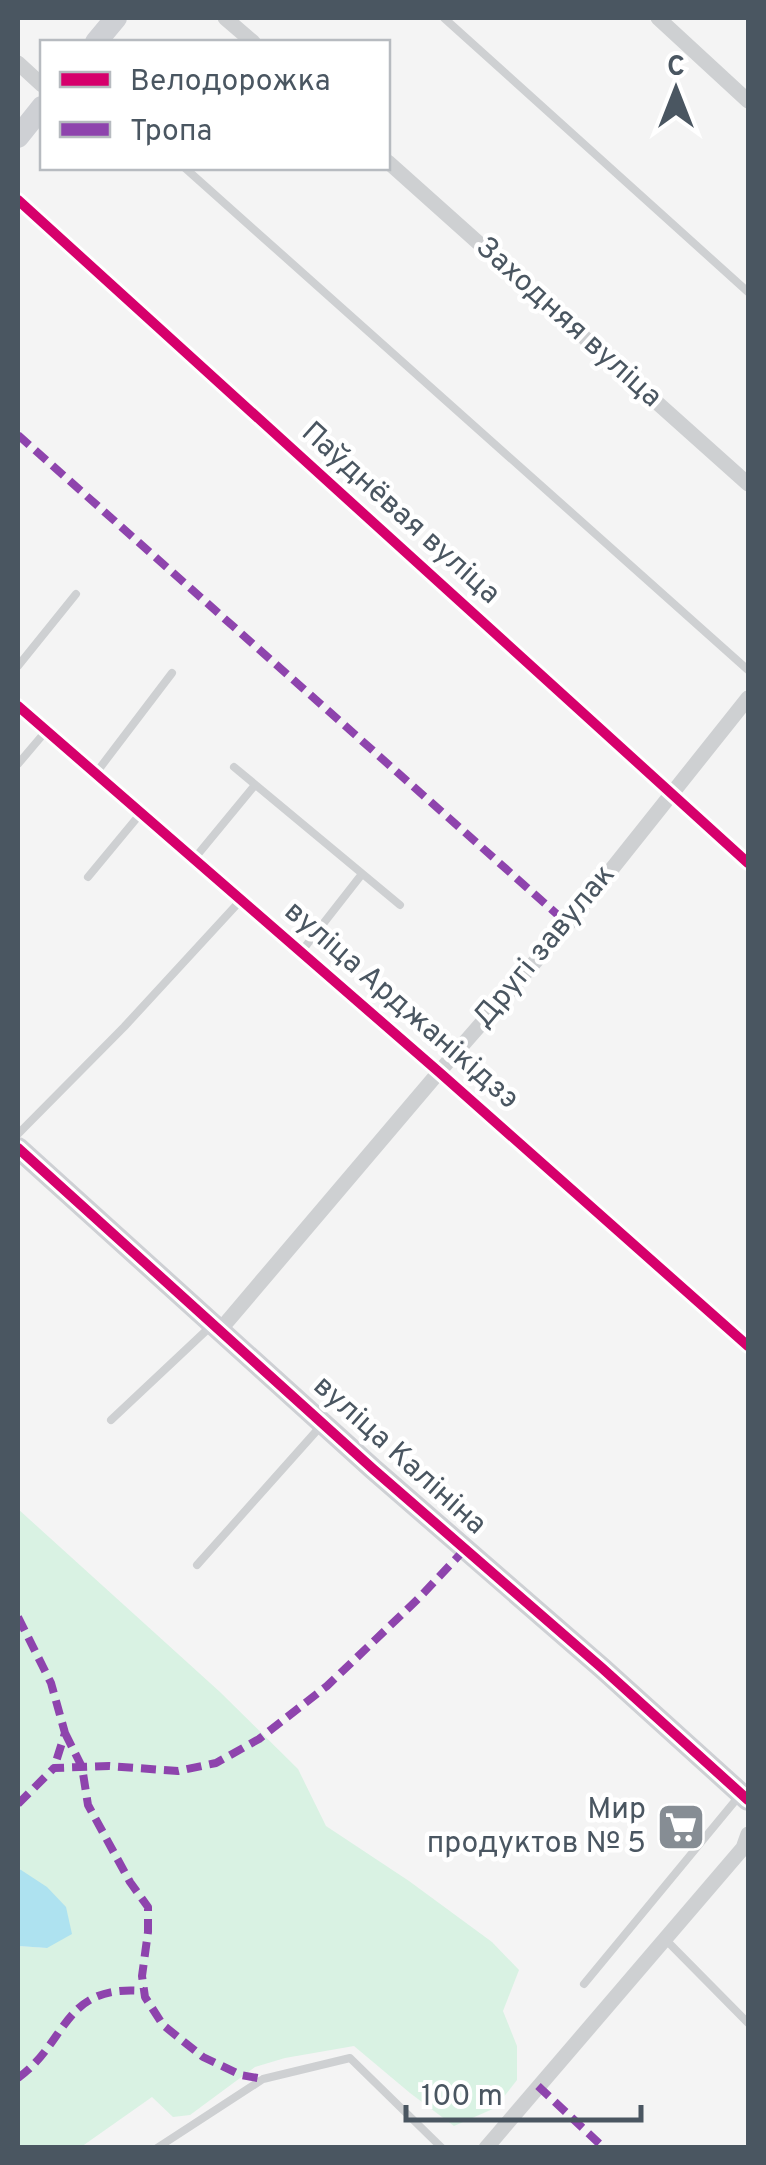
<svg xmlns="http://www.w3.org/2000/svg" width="766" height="2165" font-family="Overpass,sans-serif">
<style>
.green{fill:#d9f2e3}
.water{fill:#aee2f0}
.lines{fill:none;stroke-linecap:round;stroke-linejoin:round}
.lane{stroke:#ced0d2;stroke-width:8}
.street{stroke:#ced0d2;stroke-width:15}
.secondary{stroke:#ced0d4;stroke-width:22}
.quiet{stroke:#8e44ad;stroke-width:8;stroke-dasharray:15 8;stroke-linecap:butt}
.cycleway-casing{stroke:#fff;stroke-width:16}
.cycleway{stroke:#d6006c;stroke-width:10}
.labels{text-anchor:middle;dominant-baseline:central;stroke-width:9;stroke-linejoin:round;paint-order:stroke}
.street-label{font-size:30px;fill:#4a5661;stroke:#fff}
.poi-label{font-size:30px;fill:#4a5661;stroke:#fff;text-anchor:end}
</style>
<rect width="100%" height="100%" fill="#f4f4f4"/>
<path class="green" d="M18,1509L220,1692L298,1769L326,1826L409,1881L492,1942L519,1970L503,2011L517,2046V2080L495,2108L454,2126L410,2093L354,2046L285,2058L255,2067L190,2115L173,2117L152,2097L81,2147H18V1946L47,1948L20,1868H18Z"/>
<path class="water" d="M18,1868L47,1887L66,1907L72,1934L47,1948L18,1946Z"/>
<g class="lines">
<path class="lane" d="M444,18L748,292
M185,168L748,670
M18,666L76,594
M18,764L46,731
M234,767L400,905
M96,773L172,673
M194,859L255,785
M88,877L141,813
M301,952L362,874
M18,1134L124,1027L241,900
M111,1420L210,1327
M197,1565L320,1427
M665,1939L748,2023
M584,1984L740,1795
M157,2148L263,2079L350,2058L442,2148"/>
<path class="street" d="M225,18L253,42
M658,18L748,101
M18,63L42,85
M388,162L748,484
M18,200L748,863
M18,706L439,1072L748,1346
M220,1330L439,1072L568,924L748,698
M486,2148L743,1848L748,1834"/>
<path class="secondary" d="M96,42L116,18
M18,137L42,107
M18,1148L373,1469L602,1668L748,1800"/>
<path class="quiet" d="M18,435L568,924
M18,1617L51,1683L65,1733L54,1768
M65,1733L82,1767L88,1805L130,1882L148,1907V1932L142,1976L145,1997L163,2025L203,2057L241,2075L263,2079
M18,1804L54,1768L109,1766L178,1771L216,1763L259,1739L327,1686L419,1598L465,1549
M18,2078C69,2041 62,1984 144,1991
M538,2086L604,2148"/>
<g class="cycleway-casing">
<path id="cycleway" d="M18,200L748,863
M18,706L439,1072L748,1346
M18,1148L373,1469L602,1668L748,1800"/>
</g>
<use href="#cycleway" class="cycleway"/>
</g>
<defs>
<g id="supermarket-square" transform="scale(2.5)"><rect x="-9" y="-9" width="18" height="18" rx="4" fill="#868d94" stroke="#fff"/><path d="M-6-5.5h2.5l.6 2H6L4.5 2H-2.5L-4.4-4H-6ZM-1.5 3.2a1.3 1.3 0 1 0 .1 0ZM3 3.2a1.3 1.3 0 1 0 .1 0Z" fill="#fff"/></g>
</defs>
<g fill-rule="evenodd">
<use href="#supermarket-square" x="681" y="1827"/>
</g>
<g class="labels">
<g class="street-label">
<text transform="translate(568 323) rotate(42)">Заходняя вуліца</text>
<text transform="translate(400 514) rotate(42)">Паўднёвая вуліца</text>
<text transform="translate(545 947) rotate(-50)">Другі завулак</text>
<text transform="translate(401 1006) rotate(41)">вуліца Арджанікідзэ</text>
<text transform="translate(399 1456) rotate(42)">вуліца Калініна</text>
</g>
<g class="poi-label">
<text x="646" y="1810">Мир<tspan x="646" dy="34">продуктов № 5</tspan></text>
</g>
</g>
<rect width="766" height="2165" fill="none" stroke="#4a5661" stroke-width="40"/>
<rect x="40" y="40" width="350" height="130" fill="#ffffff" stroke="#b7bbc0" stroke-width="2.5"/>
<rect x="60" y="72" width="50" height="15" fill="#d6006c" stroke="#b7bbc0" stroke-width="2.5"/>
<text x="130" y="90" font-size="30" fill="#4a5661">Велодорожка</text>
<rect x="60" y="122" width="50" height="15" fill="#8e44ad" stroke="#b7bbc0" stroke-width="2.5"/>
<text x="130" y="140" font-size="30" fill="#4a5661">Тропа</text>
<g transform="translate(676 90)" stroke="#ffffff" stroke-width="8" paint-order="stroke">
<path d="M0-8L18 38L0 25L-18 38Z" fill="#4a5661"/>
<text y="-15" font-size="28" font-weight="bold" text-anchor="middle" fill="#4a5661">С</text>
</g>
<path d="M406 2105v15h235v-15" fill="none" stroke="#4a5661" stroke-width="5"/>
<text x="421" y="2105" font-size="30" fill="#4a5661" stroke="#ffffff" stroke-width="8" paint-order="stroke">100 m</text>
</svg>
